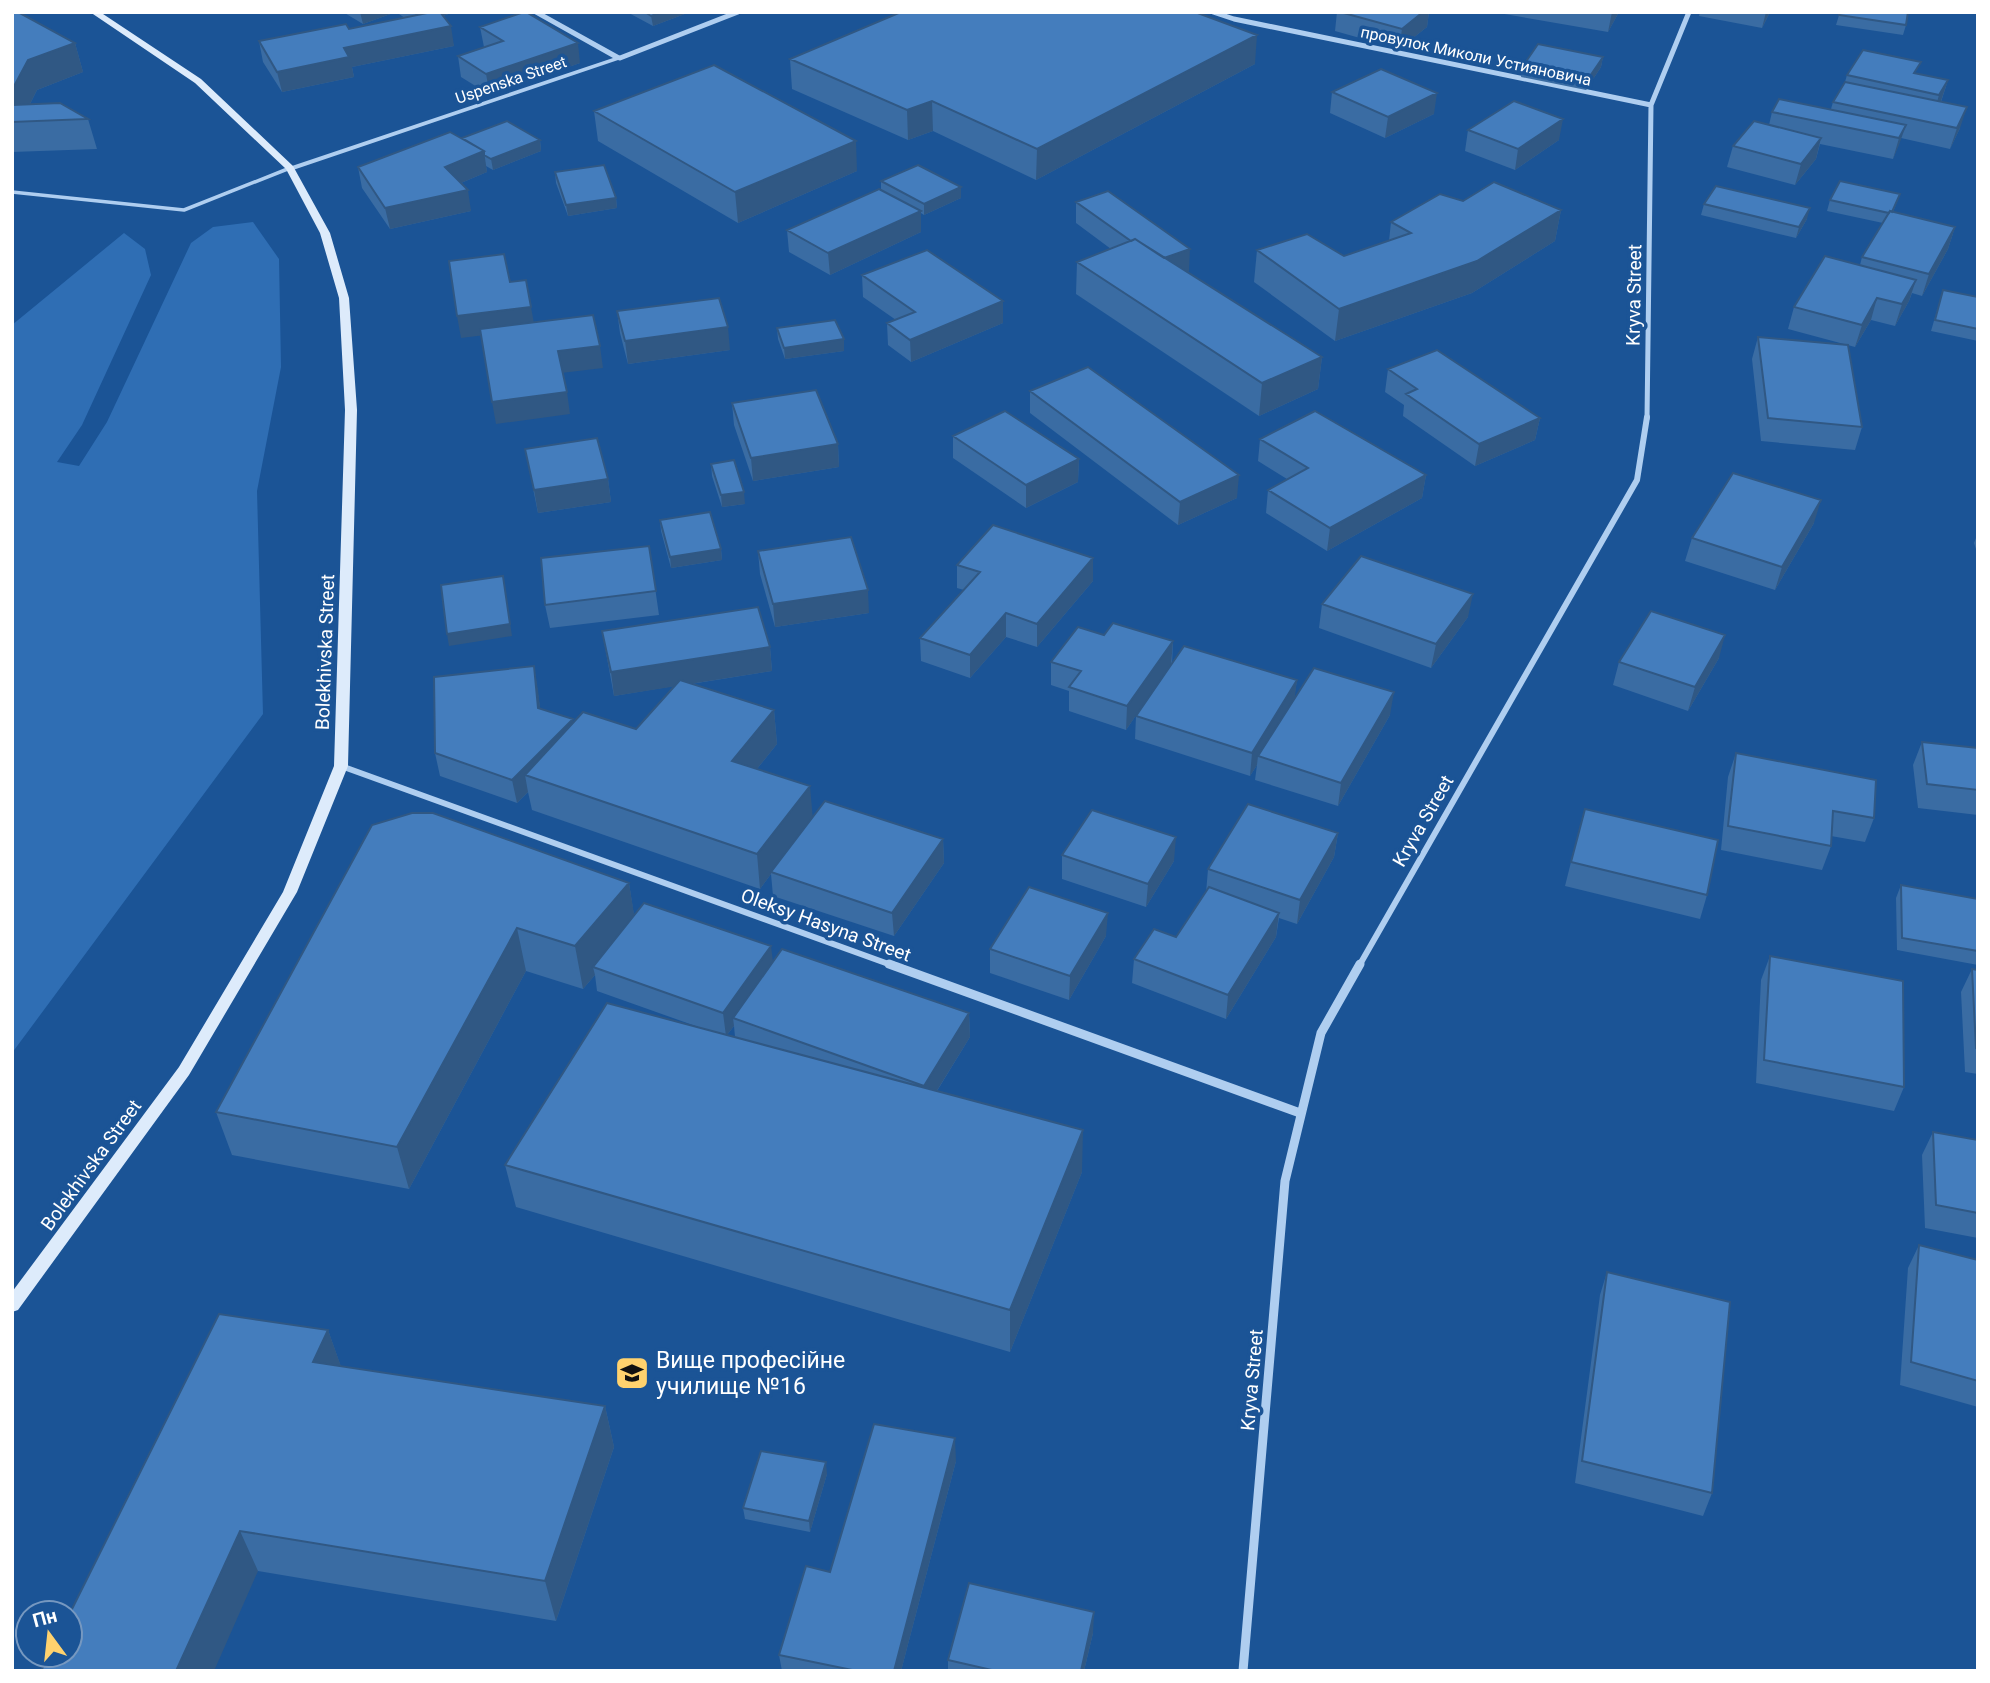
<svg xmlns="http://www.w3.org/2000/svg" width="1990" height="1683" font-family="Roboto,sans-serif">
<style>
.green{fill:#2f6eb4}
.lines{fill:none;stroke-linecap:round;stroke-linejoin:round}
.service{stroke:#afcef0;stroke-width:3.5}
.minor-far2{stroke:#afcef0;stroke-width:5}
.minor-far1{stroke:#afcef0;stroke-width:6}
.minor{stroke:#afcef0;stroke-width:9}
.tertiary{fill:#afcef0;fill-rule:evenodd}
.secondary{fill:#ddebfb;fill-rule:evenodd}
.wall{fill:#3a6ca3;fill-rule:evenodd}
.shaded-wall{fill:#305884}
.building{fill:#447dbd;stroke:#305884;stroke-width:2}
.labels{text-anchor:middle;dominant-baseline:central;stroke-width:7;stroke-linejoin:round;paint-order:stroke}
.far-street-label{font-size:16px;fill:#fff;stroke:#1b5496}
.street-label{font-size:19px;fill:#fff;stroke:#1b5496}
.near-poi-label{font-size:23px;fill:#fff;stroke:#1b5496;text-anchor:start}
</style>
<rect width="100%" height="100%" fill="#1b5496"/>
<path class="green" d="M253,222L279,259L281,367L257,491L263,714L12,1053V325L124,233L145,249L151,275L82,425L57,462L79,466L107,422L191,243L213,227Z"/>
<g class="lines">
<path class="service" d="M12,192L184,210L290,168"/>
<path class="minor-far2" d="M1213,12L1234,19L1651,105
M620,58L738,12
M1647,419L1651,105L1689,12"/>
<path class="minor-far1" d="M341,766L894,966
M1359,966L1637,480L1647,417"/>
<path class="minor" d="M889,964L1300,1113
M1243,1671L1285,1181L1321,1033L1360,964"/>
<path class="tertiary" d="M531,12H541L624,58L293,170L286,168L613,58Z"/>
<path class="secondary" d="M90,12H100L201,79L293,166L330,233L349,298L357,410L348,766L297,892L189,1075L18,1310L12,1312V1292L179,1067L283,892L334,766L345,410L339,298L320,233L286,169L195,83Z"/>
</g>
<path class="wall" d="M12,12L75,43L83,72L37,90L30,104L88,119L97,149L12,152Z
M343,12H454L443,16L454,46L352,67L354,77L282,92L263,62L259,41L349,29L405,18L396,12L363,24Z
M627,12H690L653,26Z
M1337,12H1429L1427,27L1399,49L1335,31Z
M1493,12H1619L1608,32Z
M1700,12H1770L1762,28L1699,16Z
M1840,12L1906,25L1903,35L1836,25Z
M480,27L580,63L490,95L461,77L458,56L484,47Z
M1603,57L1601,67L1586,90L1521,77L1523,66Z
M790,59L1255,64L1036,180L933,131L908,140L792,89Z
M1917,74L1948,80L1941,102L1960,128L1950,149L1901,138L1893,159L1820,144L1816,159L1795,185L1727,167L1733,146L1769,125L1772,112L1831,109L1833,102L1845,82L1847,75Z
M1332,92L1434,114L1385,138L1330,113Z
M594,111L857,171L738,223L598,141Z
M1468,130L1559,140L1515,170L1465,151Z
M462,138L540,140L541,151L493,170L486,166L487,172L461,183L471,211L390,229L362,188L358,167Z
M555,172L616,198L617,208L568,216L556,183Z
M881,181L961,198L924,215L921,213V232L830,275L789,252L787,230L881,190Z
M1900,194L1893,212L1955,227L1948,249L1922,296L1912,293L1909,301L1895,326L1871,320L1855,347L1788,329L1794,307L1860,265L1862,257L1883,223L1827,211L1830,200Z
M1463,201L1561,210L1555,241L1472,293L1335,341L1254,282L1257,250L1344,256L1389,241L1391,222Z
M1076,202L1189,271L1186,272L1322,357L1318,389L1259,416L1076,294L1077,262L1111,249L1076,223Z
M1704,204L1807,219L1796,238L1701,215Z
M862,275L1003,301V323L911,362L888,345L887,323L896,320L863,297Z
M1943,290L1978,297V341L1931,331Z
M617,311L730,350L628,364L620,333Z
M777,328L844,351L785,359L778,339Z
M1758,337L1862,427L1855,450L1761,441L1752,359Z
M1388,369L1540,418L1535,440L1475,466L1403,416L1404,405L1385,392Z
M1030,391L1237,498L1178,525L1030,413Z
M732,403L838,444L839,467L753,481L734,425Z
M953,436L1079,459L1078,482L1026,508L953,458Z
M1260,439L1426,475L1422,498L1327,551L1266,513L1268,490L1287,479L1258,461Z
M525,449L608,479L611,502L538,513Z
M711,464L745,504L722,507L712,476Z
M660,520L721,549L722,560L671,568L661,531Z
M1814,523L1775,590L1685,561L1692,538Z
M1978,533V555L1974,543Z
M649,546L659,615L550,628L545,605Z
M758,551L869,613L775,627L760,574Z
M1093,558V581L1037,647L1006,637L970,678L921,661L920,638L964,590L957,588V565Z
M1322,604L1468,617L1431,668L1319,628Z
M602,631L770,647L772,671L691,684L774,710L777,744L757,769L813,817L943,839L944,863L894,936L773,896L771,874L760,889L532,810L528,792L517,803L440,776L435,753L534,666L540,708L574,722L636,729L674,686L614,696Z
M1104,635L1173,641L1172,664L1297,680L1294,698L1390,715L1338,806L1255,780L1257,765L1250,776L1135,739L1136,716L1154,689L1126,730L1069,711V691L1051,685V662Z
M1719,658L1688,711L1613,685L1619,662Z
M1922,742L1978,748V815L1918,808L1913,765Z
M1736,753L1874,818L1865,842L1831,836V846L1822,870L1721,850L1728,777Z
M412,813L629,883L634,916L773,962L969,1013L970,1037L937,1091L1082,1172L1010,1352L516,1207L505,1165L704,1029L597,991L595,975L583,989L526,971L409,1189L232,1155L216,1112ZM734,1026L735,1037L727,1035Z
M1338,833L1334,857L1297,924L1279,918L1276,937L1226,1019L1132,983L1134,959L1176,937L1206,893L1208,869Z
M1062,855L1174,861L1146,907L1062,879Z
M1571,862L1707,895L1700,919L1565,886Z
M1901,885L1978,899V965L1897,950L1896,898Z
M1106,936L1069,1000L990,973V949Z
M1770,956L1904,1087L1894,1111L1756,1083L1761,980Z
M1972,969L1978,970V1074L1965,1072L1961,992Z
M1933,1132L1978,1140V1238L1925,1228L1922,1155Z
M1919,1245L1978,1260V1407L1900,1385L1908,1268Z
M1607,1272L1712,1493L1703,1516L1575,1483L1600,1295Z
M328,1330L341,1367L605,1406L614,1447L556,1621L258,1571L41,1671Z
M956,1461L901,1671H782L779,1655L830,1572Z
M827,1474L810,1532L745,1519L743,1508Z
M1093,1633L1084,1671H948V1660Z"/>
<path class="shaded-wall" d="M360,12H396L363,24Z
M415,12H454L417,25Z
M661,12H690L653,26L651,16Z
M1423,12H1429L1427,27L1399,49L1402,29Z
M1612,12H1619L1608,32Z
M1766,12H1770L1762,28Z
M451,26L454,46L352,67L354,77L282,92L277,72L344,48Z
M1257,35L1255,64L1036,180L1037,149Z
M75,43L83,72L37,90L21,122H12V90L28,60Z
M578,43L580,63L490,95L486,74Z
M1603,57L1601,67L1586,90L1588,79Z
M1948,80L1941,101L1933,116L1939,95Z
M1437,93L1434,114L1385,138L1388,117Z
M932,101L933,131L908,140L907,110Z
M1967,107L1960,128L1950,149L1957,128Z
M1563,119L1559,140L1515,170L1518,149Z
M1906,125L1899,145L1893,159L1899,138Z
M1821,138L1816,159L1795,185L1801,164Z
M540,140L541,151L493,170L491,159Z
M856,141L857,171L738,223L735,192Z
M484,151L487,172L449,188L445,167Z
M961,187V198L924,215V204Z
M468,190L471,211L390,229L385,208Z
M616,198L617,208L568,216L566,205Z
M1810,208L1807,219L1796,238L1799,227Z
M1561,210L1555,241L1472,293L1335,341L1339,309Z
M921,211V232L830,275L828,253Z
M1955,227L1948,249L1922,296L1929,274Z
M1190,249L1189,271L1156,282L1158,260Z
M1916,280L1909,301L1895,326L1902,304Z
M1877,298L1871,320L1855,347L1862,325Z
M1003,301V323L911,362L910,340Z
M531,307L535,329L461,338L457,316Z
M728,327L730,350L628,364L625,341Z
M844,339V351L785,359L784,348Z
M600,346L603,368L561,373L558,351Z
M1322,357L1318,389L1259,416L1262,383Z
M567,392L570,414L496,424L492,402Z
M1540,418L1535,440L1475,466L1479,444Z
M838,444L839,467L753,481L751,458Z
M1079,459L1078,482L1026,508V485Z
M1239,475L1237,498L1178,525L1180,502Z
M1426,475L1422,498L1327,551L1330,528Z
M608,479L611,502L538,513L534,490Z
M744,492L745,504L722,507L721,495Z
M1821,500L1814,523L1775,590L1782,567Z
M721,549L722,560L671,568L670,557Z
M1093,558V581L1037,647V624Z
M505,588L512,636L449,646L447,634Z
M868,590L869,613L775,627L773,604Z
M1473,594L1468,617L1431,668L1436,644Z
M1006,613V637L970,678V655Z
M1725,635L1719,658L1688,711L1695,687Z
M1173,641L1171,665L1126,730L1127,706Z
M770,647L772,671L614,696L611,672Z
M534,666L538,690L543,731L538,708Z
M1297,680L1294,704L1258,756L1257,765L1250,776L1252,753Z
M1394,692L1390,715L1338,806L1341,783Z
M774,710L777,744L736,795L732,761Z
M573,719L577,742L525,775L528,792L517,803L512,780Z
M810,786L813,820L771,872V874L760,889L757,854Z
M1338,833L1334,857L1297,924L1300,900Z
M1176,837L1174,861L1146,907L1148,884Z
M943,839L944,863L894,936L892,913Z
M629,883L636,926L593,967L595,975L583,989L575,946Z
M1108,913L1106,936L1069,1000L1070,976Z
M1279,913L1276,937L1226,1019L1228,995Z
M517,928L526,971L409,1189L397,1147Z
M771,946L774,970L733,1018L734,1026L726,1036L723,1013Z
M969,1013L970,1037L925,1110L924,1086Z
M1083,1130L1082,1172L1010,1352V1310Z
M328,1330L343,1372L313,1362Z
M605,1406L614,1447L556,1621L545,1581Z
M955,1438L956,1461L901,1671H894Z
M826,1462L827,1474L810,1532L809,1521Z
M240,1531L258,1571L214,1671H176Z
M1094,1612L1093,1633L1084,1671H1081Z"/>
<path class="building" d="M12,12H18L75,43L28,60L12,90Z
M432,12H440L451,26L344,48L349,57L277,72L259,41L346,24L349,29Z
M524,12H526L578,43L486,74L458,56L503,41L480,27Z
M645,12H661L651,16Z
M901,12H1195L1257,35L1037,149L932,101L907,110L790,59Z
M1340,12H1423L1402,29Z
M1840,12H1908L1906,25L1839,15Z
M1538,44L1603,57L1588,79L1523,66Z
M1863,50L1921,62L1914,73L1948,80L1939,95L1847,75Z
M714,65L856,141L735,192L594,111Z
M1381,69L1437,93L1388,117L1332,92Z
M1845,82L1967,107L1957,128L1833,102Z
M1779,99L1906,125L1899,138L1772,112Z
M1514,101L1563,119L1518,149L1468,130Z
M60,103L88,119L12,122V105Z
M507,121L540,140L491,159L484,155V151L462,138Z
M1754,121L1821,138L1801,164L1733,146Z
M450,132L484,151L445,167L468,190L385,208L358,167Z
M604,165L616,198L566,205L555,172Z
M918,165L961,187L924,204L881,181Z
M1840,181L1900,194L1892,212L1890,211L1889,213L1830,200Z
M1494,182L1561,210L1477,261L1339,309L1257,250L1307,234L1344,256L1411,233L1391,222L1440,194L1463,201Z
M1716,186L1810,208L1799,227L1704,204Z
M879,189L921,211L828,253L787,230Z
M1108,191L1190,249L1164,258L1135,239L1131,241L1076,202Z
M1890,211L1955,227L1929,274L1862,257Z
M1135,239L1322,357L1262,383L1077,262Z
M927,250L1003,301L910,340L887,323L915,312L862,275Z
M504,254L510,282L526,280L531,307L457,316L449,261Z
M1825,256L1916,280L1902,304L1877,298L1862,325L1794,307Z
M1943,290L1978,297V329L1935,320Z
M719,298L728,327L625,341L617,311Z
M593,315L600,346L558,351L567,392L492,402L480,329Z
M835,320L844,339L784,348L777,328Z
M1758,337L1848,345L1862,427L1768,418Z
M1437,350L1540,418L1479,444L1406,394L1417,389L1388,369Z
M1088,367L1239,475L1180,502L1030,391Z
M816,390L838,444L751,458L732,403Z
M1005,411L1079,459L1026,485L953,436Z
M1315,411L1426,475L1330,528L1268,490L1308,468L1260,439Z
M597,438L608,479L534,490L525,449Z
M734,460L744,492L721,495L711,464Z
M1733,473L1821,500L1782,567L1692,538Z
M710,512L721,549L670,557L660,520Z
M993,525L1093,558L1037,624L1006,613L970,655L920,638L980,572L957,565Z
M851,537L868,590L773,604L758,551Z
M649,546L656,591L545,605L541,558Z
M1361,556L1473,594L1436,644L1322,604Z
M503,576L510,624L447,634L441,585Z
M758,607L770,647L611,672L602,631Z
M1651,611L1725,635L1695,687L1619,662Z
M1113,623L1173,641L1127,706L1069,687L1081,671L1051,662L1078,627L1104,635Z
M1184,646L1297,680L1252,753L1136,716Z
M534,666L538,708L573,719L512,780L435,753L434,677Z
M1314,668L1394,692L1341,783L1258,756Z
M680,680L774,710L732,761L810,786L757,854L525,775L583,712L636,729Z
M1922,742L1978,748V790L1927,784Z
M1736,753L1876,780L1874,818L1833,811L1831,846L1728,826Z
M825,801L943,839L892,913L771,872Z
M1248,804L1338,833L1300,900L1208,869Z
M1585,809L1718,840L1707,895L1571,862Z
M1092,810L1176,837L1148,884L1062,855Z
M412,813H433L629,883L575,946L517,928L397,1147L216,1112L372,825Z
M1901,885L1978,899V951L1902,938Z
M1029,887L1108,913L1070,976L990,949Z
M1209,887L1279,913L1228,995L1134,959L1154,929L1176,937Z
M644,903L771,946L723,1013L593,967Z
M782,949L969,1013L924,1086L733,1018Z
M1770,956L1903,981L1904,1087L1764,1060Z
M1972,969L1978,970V1049L1976,1048Z
M607,1003L1083,1130L1010,1310L505,1165Z
M1933,1132L1978,1140V1213L1936,1205Z
M1919,1245L1978,1260V1381L1911,1362Z
M1607,1272L1730,1302L1712,1493L1582,1461Z
M219,1314L328,1330L313,1362L605,1406L545,1581L240,1531L176,1671H41L49,1655H70V1613Z
M874,1424L955,1438L894,1671H857L779,1655L806,1566L830,1572Z
M761,1451L826,1462L809,1521L743,1508Z
M969,1583L1094,1612L1081,1671H996L948,1660Z"/>
<defs>
<g id="university-square" transform="scale(1.75)"><rect x="-9" y="-9" width="18" height="18" rx="4" fill="#ffd26e" stroke="#1b5496"/><path d="M0-5L7-2L0 1L-7-2ZM-4 1L0 2.5L4 1V4Q0 6-4 4Z" fill="#111"/></g>
</defs>
<g fill-rule="evenodd">
<use href="#university-square" x="632" y="1373"/>
</g>
<g class="labels">
<g class="far-street-label">
<text transform="translate(1476 56) rotate(12)">провулок Миколи Устияновича</text>
<text transform="translate(511 80) rotate(-19)">Uspenska Street</text>
</g>
<g class="street-label">
<text transform="translate(1634 295) rotate(-89)">Kryva Street</text>
<text transform="translate(325 652) rotate(-88)">Bolekhivska Street</text>
<text transform="translate(1423 821) rotate(-60)">Kryva Street</text>
<text transform="translate(826 925) rotate(20)">Oleksy Hasyna Street</text>
<text transform="translate(91 1165) rotate(-54)">Bolekhivska Street</text>
<text transform="translate(1252 1380) rotate(-85)">Kryva Street</text>
</g>
<g class="near-poi-label">
<text x="656" y="1360">Вище професійне<tspan x="656" dy="26">училище №16</tspan></text>
</g>
</g>
<rect width="1990" height="1683" fill="none" stroke="#ffffff" stroke-width="28"/>
<g transform="translate(49 1634) rotate(345)"><circle r="33" fill="#1b5496" stroke="#7698c0" stroke-width="2"/>
<path d="M0-5L12 26L0 18L-12 26Z" fill="#ffd26e"/>
<text y="-10" font-size="19" font-weight="bold" text-anchor="middle" fill="#ffffff">Пн</text>
</g>
</svg>
